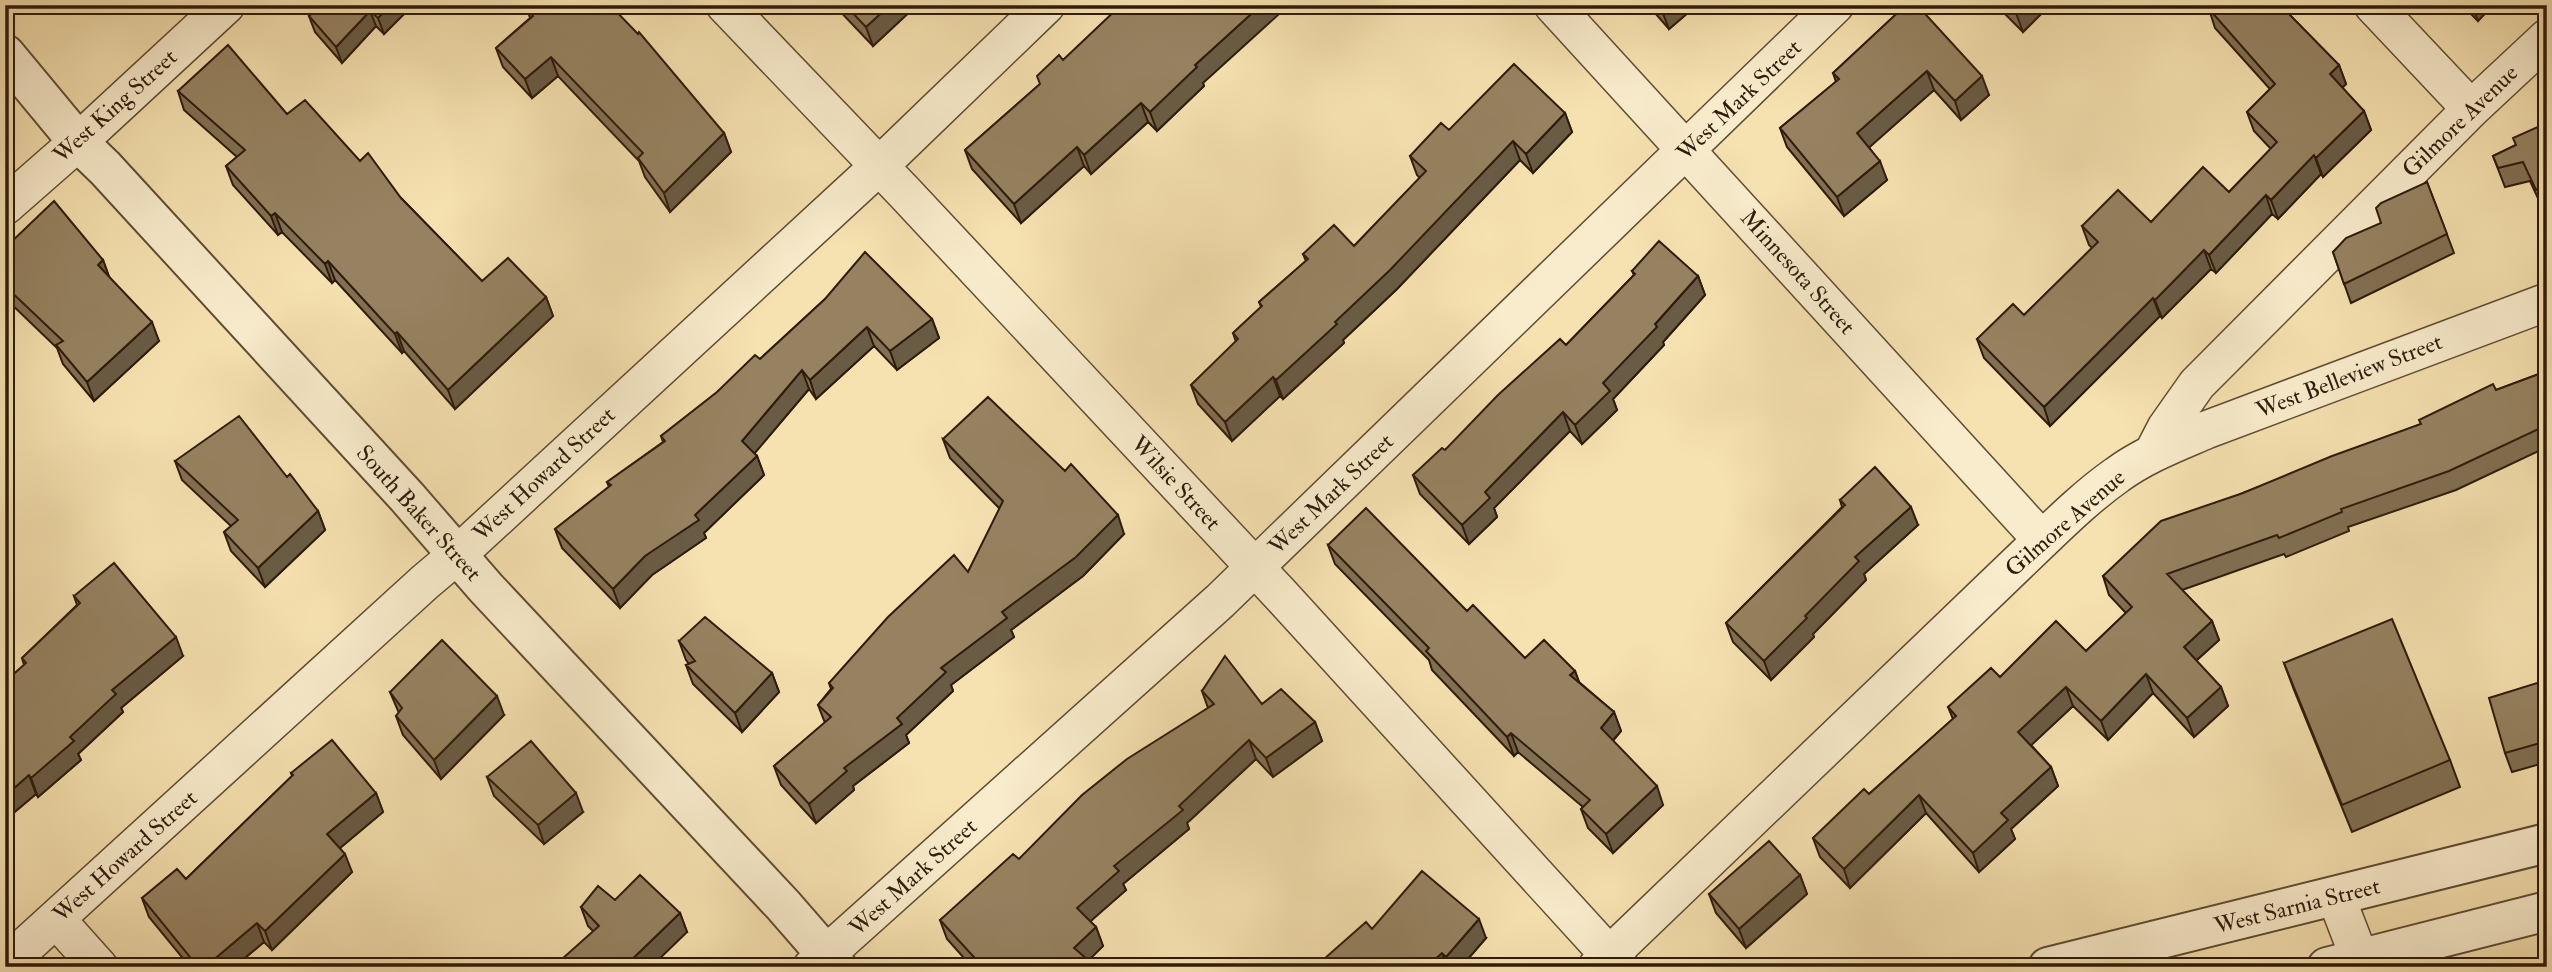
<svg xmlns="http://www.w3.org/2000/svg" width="2552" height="972" font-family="'IM FELL Double Pica',serif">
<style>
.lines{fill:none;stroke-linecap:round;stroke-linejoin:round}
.minor-casing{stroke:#604c34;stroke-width:40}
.tertiary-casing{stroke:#604c34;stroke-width:42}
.minor{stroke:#f9eccc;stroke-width:37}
.tertiary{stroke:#f9eccc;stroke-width:38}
.wall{fill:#817053;stroke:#2e1b0b;stroke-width:2}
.shaded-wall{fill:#695b44;stroke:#2e1b0b;stroke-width:2}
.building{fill:#968261;stroke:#2e1b0b;stroke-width:2}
.labels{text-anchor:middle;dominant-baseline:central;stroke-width:5;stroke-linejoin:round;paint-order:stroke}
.street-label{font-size:23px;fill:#2e1b0b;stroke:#f9eccc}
</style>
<rect width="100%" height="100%" fill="#f6e1b0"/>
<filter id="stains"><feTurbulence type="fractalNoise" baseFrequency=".00286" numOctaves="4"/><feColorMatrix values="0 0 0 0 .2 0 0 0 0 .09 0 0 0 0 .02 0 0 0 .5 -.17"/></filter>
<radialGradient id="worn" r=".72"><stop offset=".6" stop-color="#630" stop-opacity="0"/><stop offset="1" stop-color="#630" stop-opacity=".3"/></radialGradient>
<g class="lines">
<g class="minor-casing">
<path id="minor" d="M725,5L905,193L1280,594L1620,967
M1553,5L2042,540
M2373,5L2471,109
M5,206L78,142L226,5
M2153,453L2166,428L2197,384L2471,109L2547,38
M2336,897L2363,967
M56,919L99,967
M5,965L425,582L457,555L878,167L1046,5
M812,967L1220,601L1835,5
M1597,967L2042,540C2066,517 2090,494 2117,475C2144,455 2176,443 2206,430L2547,302"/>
</g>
<g class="tertiary-casing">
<path id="tertiary" d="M5,54L78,142L105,168L407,497L486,588L783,905L837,967
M2048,967L2547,843
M2327,967L2547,911"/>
</g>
<use href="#minor" class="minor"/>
<use href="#tertiary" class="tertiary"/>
</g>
<path class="wall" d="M413,5L384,34L376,26L342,63L315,32L309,16Z
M526,5L724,133L731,152L670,212L645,177L639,161L558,76L532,98L503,67L496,48L530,18Z
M834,5H917L873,46Z
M1648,5H1697L1669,29Z
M1906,5L1989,95L1961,120L1934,90L1869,147L1887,180L1844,216L1787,147L1780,128L1836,82L1833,73Z
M1996,5H2050L2023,32Z
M2462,5H2493L2478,21Z
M2209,9L2286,11L2339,65L2346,84L2342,88L2364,111L2371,130L2323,177L2321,174L2278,219L2272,214L2216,273L2211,269L2162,318L2160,316L2050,426L1984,358L1977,339L2024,315L2092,248L2089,245L2082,226L2151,222L2229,192L2271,149L2254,131L2247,112L2270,89L2215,28Z
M1063,60L1203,83L1204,86L1157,131L1148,122L1091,174L1084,166L1021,223L972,169L965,150L1040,84Z
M178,91L287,114L360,161L401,198L482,281L546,297L553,316L455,409L404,351L402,353L335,280L332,283L282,232L278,235L233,185L226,166L237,157L184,110Z
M1565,113L1572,132L1533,173L1520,160L1397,289L1343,340L1344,343L1283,399L1280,396L1232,441L1198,404L1191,385L1236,342L1233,333L1261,307L1259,302L1306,261L1303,254L1354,246L1420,178L1417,175L1410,156Z
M2547,123V207L2543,209L2530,181L2505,187L2493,156L2516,145Z
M2427,182L2454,253L2351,303L2333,252L2381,223Z
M5,248L103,260L109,277L159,341L94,401L63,364L57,348L5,298Z
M1632,271L1698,276L1705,295L1663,342L1664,345L1613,399L1617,410L1582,444L1570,431L1494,508L1497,517L1469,544L1420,494L1413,475L1445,450L1566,345L1634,275Z
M825,299L932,319L939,338L897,370L874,346L816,399L809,389L754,453L757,456L764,475L704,533L706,538L652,575L620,608L562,548L555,529L609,487L607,482L663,442L661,436L760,359Z
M2547,371V447L2456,490L2348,527L2349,531L2286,557L2284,554L2182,590L2212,621L2219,640L2196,661L2221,687L2228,706L2194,737L2153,693L2108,740L2073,706L2031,745L2051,767L2058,786L2011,829L2015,839L1979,872L1926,813L1850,888L1820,857L1813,838L1869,794L1953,719L1948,707L2000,677L2086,651L2126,613L2109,595L2103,576L2243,493L2421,424L2496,390Z
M943,439L1124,534L1083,576L1011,630L1014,637L951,685L953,691L906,735L909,743L853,786L854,790L816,823L781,785L774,766L825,723L818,705L831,689L829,683L968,572L1000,509L950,458Z
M175,461L287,477L318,511L325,530L265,587L231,551L224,532L231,526L182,480Z
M1840,500L1918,525L1864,574L1866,580L1813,634L1814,637L1771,680L1733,642L1726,623L1842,507Z
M1328,545L1467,611L1525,658L1575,671L1579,682L1614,712L1621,731L1613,741L1663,805L1613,853L1588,828L1581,809L1583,807L1518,752L1514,756L1432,670L1429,660L1335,564Z
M74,596L183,656L121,708L123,712L78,754L81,760L38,797L36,794L5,820V682L24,665L22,658L77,605Z
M679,641L772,673L779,692L742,732L693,684L686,665L689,664L686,660Z
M2284,663L2450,760L2460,787L2352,832L2294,690Z
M2547,680V762L2512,772L2505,753Z
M1202,691L1262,704L1315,722L1322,741L1273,777L1256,759L1187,823L1189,829L1123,884L1126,890L1090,921L1096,927L1103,946L1088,960L1095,967H972L947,939L940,920L1019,859L1208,708Z
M390,692L504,715L441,779L403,735L396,716L399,713Z
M291,773L376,793L383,812L340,848L352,872L272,950L264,942L234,967H190L149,917L142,898L186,879L292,776Z
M487,777L583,812L544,844L494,796Z
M1800,875L1807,894L1746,948L1716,913L1709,894Z
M615,900L680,913L687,932L593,931L588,926L581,907Z
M1372,929L1486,938L1461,967H1315Z"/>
<path class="shaded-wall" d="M391,5H413L384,34L378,18Z
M890,5H917L873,46L866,27Z
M1261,5H1289L1203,83L1204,86L1157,131L1150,112L1195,65Z
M1669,5H1697L1669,29L1662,11Z
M2024,5H2050L2023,32L2016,13Z
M2472,5H2493L2478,21Z
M370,11L376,26L342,63L336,47Z
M551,57L558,76L532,98L525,79Z
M2339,65L2346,84L2337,93L2330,74Z
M1927,71L1934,90L1864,152L1857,133Z
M1982,76L1989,95L1961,120L1955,101Z
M1141,103L1148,122L1091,174L1084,155Z
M2364,111L2371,130L2323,177L2316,158Z
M1565,113L1572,132L1533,173L1526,154Z
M724,133L731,152L670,212L664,193Z
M1513,141L1520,160L1397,289L1343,340L1344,343L1283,399L1276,380Z
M1077,147L1084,166L1021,223L1014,204Z
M2314,155L2321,174L2278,219L2271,200Z
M1880,161L1887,180L1844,216L1837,197Z
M2266,195L2272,214L2216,273L2209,255Z
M275,213L282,232L278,235L271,216Z
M2204,250L2211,269L2162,318L2155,300Z
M103,260L110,279L98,265Z
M328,261L335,280L332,283L325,264Z
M1698,276L1705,295L1663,342L1664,345L1613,399L1617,410L1582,444L1575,425L1603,383Z
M546,297L553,316L455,409L448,390Z
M2153,298L2160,316L2050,426L2044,407Z
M932,319L939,338L897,370L890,351Z
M152,322L159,341L94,401L87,382Z
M867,327L874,346L816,399L810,380Z
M397,332L404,351L402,353L395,334Z
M802,370L809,389L749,460L742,441Z
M1273,377L1280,396L1232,441L1225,422Z
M1563,412L1570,431L1494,508L1497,517L1469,544L1462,525L1485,492Z
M757,456L764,475L704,533L706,538L652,575L620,608L613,589L645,556L695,515Z
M1911,507L1918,525L1864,574L1866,580L1813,634L1814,637L1771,680L1764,661L1805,616L1855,557Z
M318,511L325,530L265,587L258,568Z
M1118,515L1124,534L1083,576L1011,630L1014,637L951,685L953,691L906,735L909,743L853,786L854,790L816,823L809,804L844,768L897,718L941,668L1002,612Z
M2212,621L2219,640L2190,666L2184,647Z
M176,637L183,656L121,708L123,712L78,754L81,760L38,797L31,778L112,690Z
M1575,671L1582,690L1570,675Z
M772,673L779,692L742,732L735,713Z
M2146,674L2153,693L2108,740L2101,721Z
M2066,687L2073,706L2025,751L2018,732Z
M2221,687L2228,706L2194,737L2187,718Z
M497,696L504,715L441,779L434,760Z
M1614,712L1621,731L1607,747L1601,728Z
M1315,722L1322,741L1273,777L1266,758Z
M1511,733L1518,752L1514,756L1507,737Z
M1249,740L1256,759L1187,823L1189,829L1123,884L1126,890L1084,927L1077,908L1114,866Z
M2051,767L2058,786L2011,829L2015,839L1979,872L1973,853L2001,813Z
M29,775L36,794L5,820V796Z
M1657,786L1663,805L1613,853L1606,834Z
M376,793L383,812L334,853L327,834Z
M576,793L583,812L544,844L538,825Z
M1919,795L1926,813L1850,888L1844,869Z
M345,854L352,872L272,950L265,931Z
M1800,875L1807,894L1746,948L1739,929Z
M680,913L687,932L651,967H624Z
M1479,919L1486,938L1461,967H1450L1446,957Z
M257,923L264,942L234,967H205Z
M1096,927L1103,946L1082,967L1074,948Z
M1442,953L1447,967H1426Z"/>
<path class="building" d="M321,5H391L378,18L370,11L336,47L309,16Z
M526,5H610L638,34L639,32L724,133L664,193L638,158L643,153L551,57L525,79L496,48L533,16Z
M845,5H890L866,27Z
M1121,5H1261L1195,65L1197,67L1150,112L1141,103L1084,155L1077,147L1014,204L965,150L1040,84L1037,76L1059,55L1063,60Z
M1657,5H1669L1662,11Z
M1906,5H1917L1982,76L1955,101L1927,71L1857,133L1880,161L1837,197L1780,128L1839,79L1833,73Z
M2008,5H2024L2016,13Z
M2213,5H2284L2282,7L2339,65L2330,74L2364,111L2316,158L2314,155L2271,200L2266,195L2209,255L2204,250L2155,300L2153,298L2044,407L1977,339L2013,304L2024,315L2098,242L2082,226L2118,190L2151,222L2203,167L2229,192L2277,142L2247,112L2275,84L2209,9Z
M228,45L287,114L305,100L360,161L368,153L401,198L482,281L508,258L546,297L448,390L397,332L395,334L328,261L325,264L275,213L271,216L226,166L245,150L178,91Z
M1514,64L1565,113L1526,154L1513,141L1390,270L1335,322L1337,324L1276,380L1273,377L1225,422L1191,385L1238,339L1233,333L1262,306L1259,302L1308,259L1303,254L1334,225L1354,246L1426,171L1410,156L1441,123L1449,130Z
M2547,123V185L2536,190L2523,162L2498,168L2493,156L2516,145L2513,138Z
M2427,182L2447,234L2344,284L2333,252L2346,238L2381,223L2376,208L2381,203Z
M54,201L103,260L98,265L152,322L87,382L56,345L63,341L5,286V248Z
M1659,241L1698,276L1655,324L1657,327L1603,383L1610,391L1575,425L1563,412L1485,492L1490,498L1462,525L1413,475L1442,448L1445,450L1498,395L1560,339L1566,345L1635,274L1632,271Z
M865,252L932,319L890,351L867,327L810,380L802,370L742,441L757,456L695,515L699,520L645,556L613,589L555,529L611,485L607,482L665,441L661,436L717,392L755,355L760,359L825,299Z
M2547,371V425L2449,471L2341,509L2342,512L2279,538L2277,535L2167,574L2212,621L2184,647L2221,687L2187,718L2146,674L2101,721L2066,687L2018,732L2051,767L2001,813L2008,820L1973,853L1919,795L1844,869L1813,838L1864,789L1869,794L1956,716L1948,707L1991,668L2000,677L2056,621L2086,651L2132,607L2103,576L2161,521L2243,493L2332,456L2421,424L2419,420L2493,384L2496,390Z
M988,397L1065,471L1071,464L1118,515L1076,557L1002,612L1007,618L941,668L946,672L897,718L902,724L844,768L847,771L809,804L774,766L831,717L818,705L833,688L829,683L888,617L954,555L968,572L1003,501L943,439Z
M239,416L287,477L290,474L318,511L258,568L224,532L238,520L175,461Z
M1875,467L1911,507L1855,557L1859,561L1805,616L1807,618L1764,661L1726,623L1845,505L1840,500Z
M1366,508L1467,611L1473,605L1525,658L1544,640L1575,671L1570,675L1614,712L1601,728L1657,786L1606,834L1581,809L1590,800L1511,733L1507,737L1426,651L1429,648L1328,545Z
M114,563L176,637L112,690L116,694L70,737L74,741L31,778L29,775L5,796V682L26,663L22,658L80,603L74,596Z
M705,617L772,673L735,713L686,665L695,661L679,641Z
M2392,619L2450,760L2342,805L2284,663Z
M442,640L497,696L434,760L396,716L402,708L390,692Z
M1225,656L1262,704L1281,689L1315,722L1266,758L1249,740L1179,806L1183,810L1114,866L1119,871L1077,908L1096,927L1074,948L1095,966L1093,967H983L940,920L1013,854L1019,859L1082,795L1127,759L1214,704L1202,691Z
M2547,680V741L2505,753L2489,698Z
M332,740L376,793L327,834L345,854L265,931L257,923L205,967H198L142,898L177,869L186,879L293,775L291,773Z
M531,741L576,793L538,825L487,777Z
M1769,841L1800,875L1739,929L1709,894Z
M1422,871L1479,919L1446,957L1442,953L1426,967H1315L1366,922L1372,929Z
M640,875L680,913L624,967H553L599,926L581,907L598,886L615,900Z"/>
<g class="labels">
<g class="street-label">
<text transform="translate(1739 100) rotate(-44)">West Mark Street</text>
<text transform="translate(115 106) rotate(-42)">West King Street</text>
<text transform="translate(2460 121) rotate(-44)">Gilmore Avenue</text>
<text transform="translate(1798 272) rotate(48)">Minnesota Street</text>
<text transform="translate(2349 376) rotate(-21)">West Belleview Street</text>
<text transform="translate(544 474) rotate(-43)">West Howard Street</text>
<text transform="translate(1176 483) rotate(47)">Wilsie Street</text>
<text transform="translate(1331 494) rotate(-44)">West Mark Street</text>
<text transform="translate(419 513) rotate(48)">South Baker Street</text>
<text transform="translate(2065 523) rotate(-41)">Gilmore Avenue</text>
<text transform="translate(125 856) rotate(-42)">West Howard Street</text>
<text transform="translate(913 877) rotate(-42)">West Mark Street</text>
<text transform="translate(2297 906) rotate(-14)">West Sarnia Street</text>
</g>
</g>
<rect width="2552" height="972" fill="none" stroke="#f6e1b0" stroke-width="28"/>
<rect x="7" y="7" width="2538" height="958" fill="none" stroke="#2e1b0b" stroke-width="3.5"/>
<rect x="14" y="14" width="2524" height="944" fill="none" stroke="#2e1b0b" stroke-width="2"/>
<rect width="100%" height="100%" filter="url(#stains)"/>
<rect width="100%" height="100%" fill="url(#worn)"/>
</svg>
